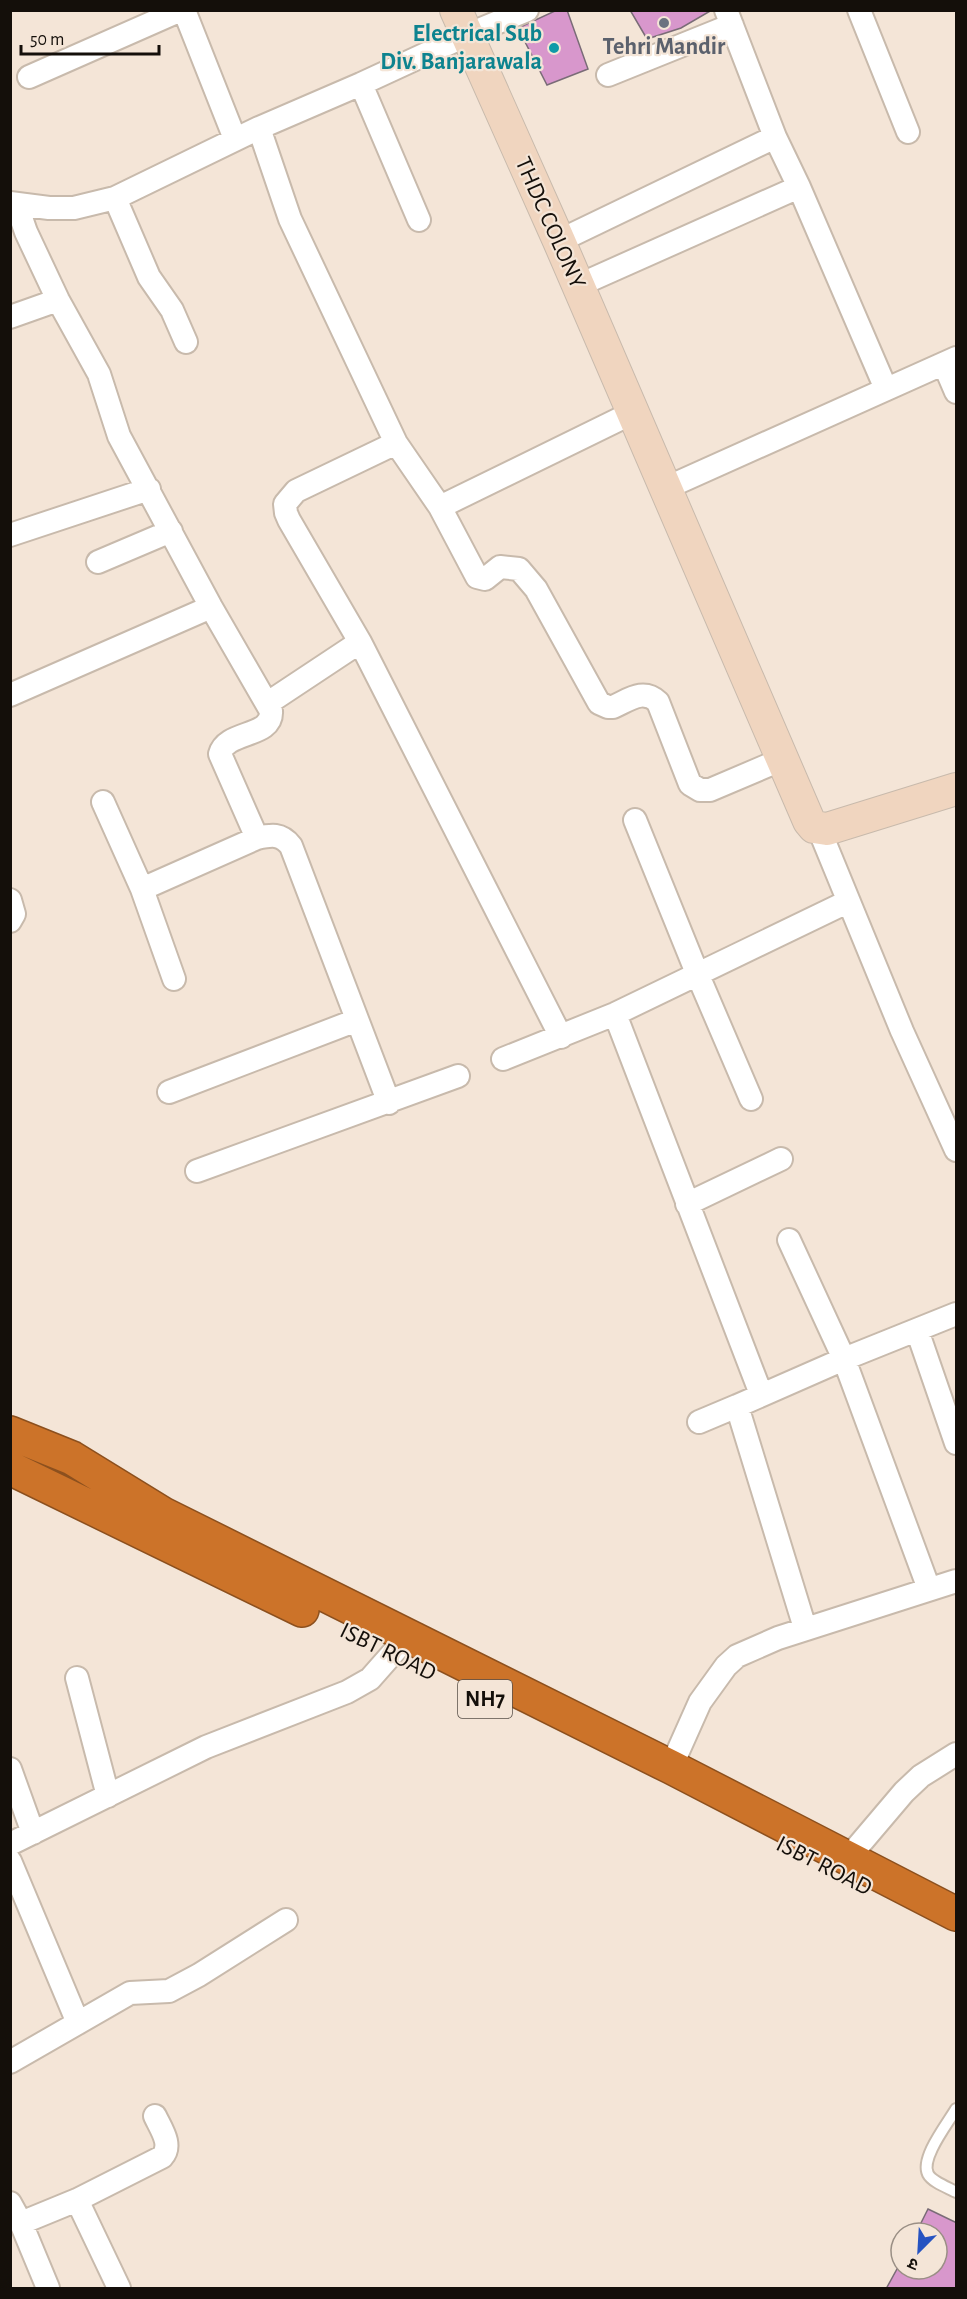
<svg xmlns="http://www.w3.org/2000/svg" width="967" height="2299" font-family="'Alegreya Sans','Noto Sans Devanagari',sans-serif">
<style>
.building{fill:#d897cc;stroke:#7a6c77;stroke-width:1.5}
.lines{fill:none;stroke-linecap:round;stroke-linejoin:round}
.lane-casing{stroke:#c8baac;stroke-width:14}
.street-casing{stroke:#c8baac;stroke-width:26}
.secondary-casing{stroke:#c8baac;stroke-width:34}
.highway-casing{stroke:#8c501e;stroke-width:36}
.lane{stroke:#fff;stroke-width:10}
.street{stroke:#fff;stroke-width:22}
.secondary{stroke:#f0d5bf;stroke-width:32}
.highway{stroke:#cc7329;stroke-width:33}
.worship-dot{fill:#6b7280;stroke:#f4e5d7;stroke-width:2}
.culture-dot{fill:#0f9aa8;stroke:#f4e5d7;stroke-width:2}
.labels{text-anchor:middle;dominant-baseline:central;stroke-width:4.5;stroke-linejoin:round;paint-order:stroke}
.shield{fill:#f4e5d7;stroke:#574f48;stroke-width:1.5}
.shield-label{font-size:22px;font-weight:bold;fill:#140f0a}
.culture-label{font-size:24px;font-weight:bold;fill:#0d838f;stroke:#f4e5d7;text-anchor:end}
.worship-label{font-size:24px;font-weight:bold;fill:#5b616d;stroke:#f4e5d7}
.street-label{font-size:24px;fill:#140f0a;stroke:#f4e5d7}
</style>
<rect width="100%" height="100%" fill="#f4e5d7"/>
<path class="building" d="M557,10H567L588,69L547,85L518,28Z
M630,10H712L681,28L647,39Z
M928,2209L957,2223V2289H886L897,2269H937V2233H916Z"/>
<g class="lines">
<g class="lane-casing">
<path id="lane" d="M956,2109C948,2123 920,2158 928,2174C932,2182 949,2188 956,2192"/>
</g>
<g class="street-casing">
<path id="street" d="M184,10L235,139
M726,10L775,137L799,187L886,389
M859,10L908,132
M608,75L732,25
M29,77L181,10
M361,84L419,220
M259,128L290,219L396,443L440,507L477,577L485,579L500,567L519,569L536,589L599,703L608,707H613C629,700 643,688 658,702L690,784L700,790H710L783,759
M115,198L149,277L172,310L186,342
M10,203L49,208H74L115,198L259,128L361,84L467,35L527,10
M17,206L26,232L58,300L99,374L119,436L211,607L271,711C273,738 226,730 220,754L257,838
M559,241L775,137
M577,286L799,187
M10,317L58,300
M944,364L956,392
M666,488L956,358
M440,507L632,413
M10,535L149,489
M98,562L171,531
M360,642L561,1037
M10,695L211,607
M268,703L360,642L289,520L286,513L285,504L296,491L396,443
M103,802L142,889
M635,820L697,973L751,1099
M819,829L902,1031L956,1150
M10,900L14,914L10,921
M174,979L142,889L257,838C271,835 281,833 291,846L389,1103
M615,1014L761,1394
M503,1059L615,1014L847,902
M169,1092L357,1020
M197,1171L458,1076
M687,1204L781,1159
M789,1240L844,1359L929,1589
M917,1330L956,1443
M699,1422L737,1406
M805,1628L737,1406L844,1359L956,1314
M77,1678L108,1796
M671,1767L700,1702L726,1666L737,1656L778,1638L956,1581
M10,1769L33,1833
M10,1844L206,1747L347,1692L370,1679L407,1637
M848,1858L904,1792L921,1776L956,1754
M10,1861L78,2023
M10,2062L130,1993L169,1991L199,1975L286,1920
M77,2200L119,2288
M10,2203L21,2223L77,2200L162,2157C173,2145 161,2129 155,2116
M21,2223L48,2288"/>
</g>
<g class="secondary-casing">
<path id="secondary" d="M456,10L559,241L809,821L814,827L827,829L956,789"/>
</g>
<g class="highway-casing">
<path id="highway" d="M10,1433L72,1458L163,1514L671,1767L956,1914
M10,1468L302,1610"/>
</g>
<use href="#lane" class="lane"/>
<use href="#street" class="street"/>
<use href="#secondary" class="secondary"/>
<use href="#highway" class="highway"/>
</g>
<circle class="worship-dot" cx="664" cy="23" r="6"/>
<circle class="culture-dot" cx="554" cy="48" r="6"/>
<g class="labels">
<rect class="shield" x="458" y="1680" width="54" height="38" rx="4.5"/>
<g class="shield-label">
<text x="485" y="1699">NH7</text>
</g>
<g class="culture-label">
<text x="542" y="34">Electrical Sub<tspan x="542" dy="28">Div. Banjarawala</tspan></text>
</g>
<g class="worship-label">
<text x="664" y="47">Tehri Mandir</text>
</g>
<g class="street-label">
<text transform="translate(550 223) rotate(66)">THDC COLONY</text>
<text transform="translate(388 1652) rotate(26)">ISBT ROAD</text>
<text transform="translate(824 1866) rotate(27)">ISBT ROAD</text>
</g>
</g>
<rect width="967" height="2299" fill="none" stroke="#140f0a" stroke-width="24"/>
<g transform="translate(919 2251) rotate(204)"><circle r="28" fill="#f4e5d7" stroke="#9a8f85" stroke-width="1.5"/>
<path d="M0-4.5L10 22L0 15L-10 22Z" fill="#2653c1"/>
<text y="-9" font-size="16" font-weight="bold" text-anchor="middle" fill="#140f0a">उ</text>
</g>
<path d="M21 45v9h138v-9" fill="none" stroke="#140f0a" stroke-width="3"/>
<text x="30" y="45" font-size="18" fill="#140f0a" stroke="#f4e5d7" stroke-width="4.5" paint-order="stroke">50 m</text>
</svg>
